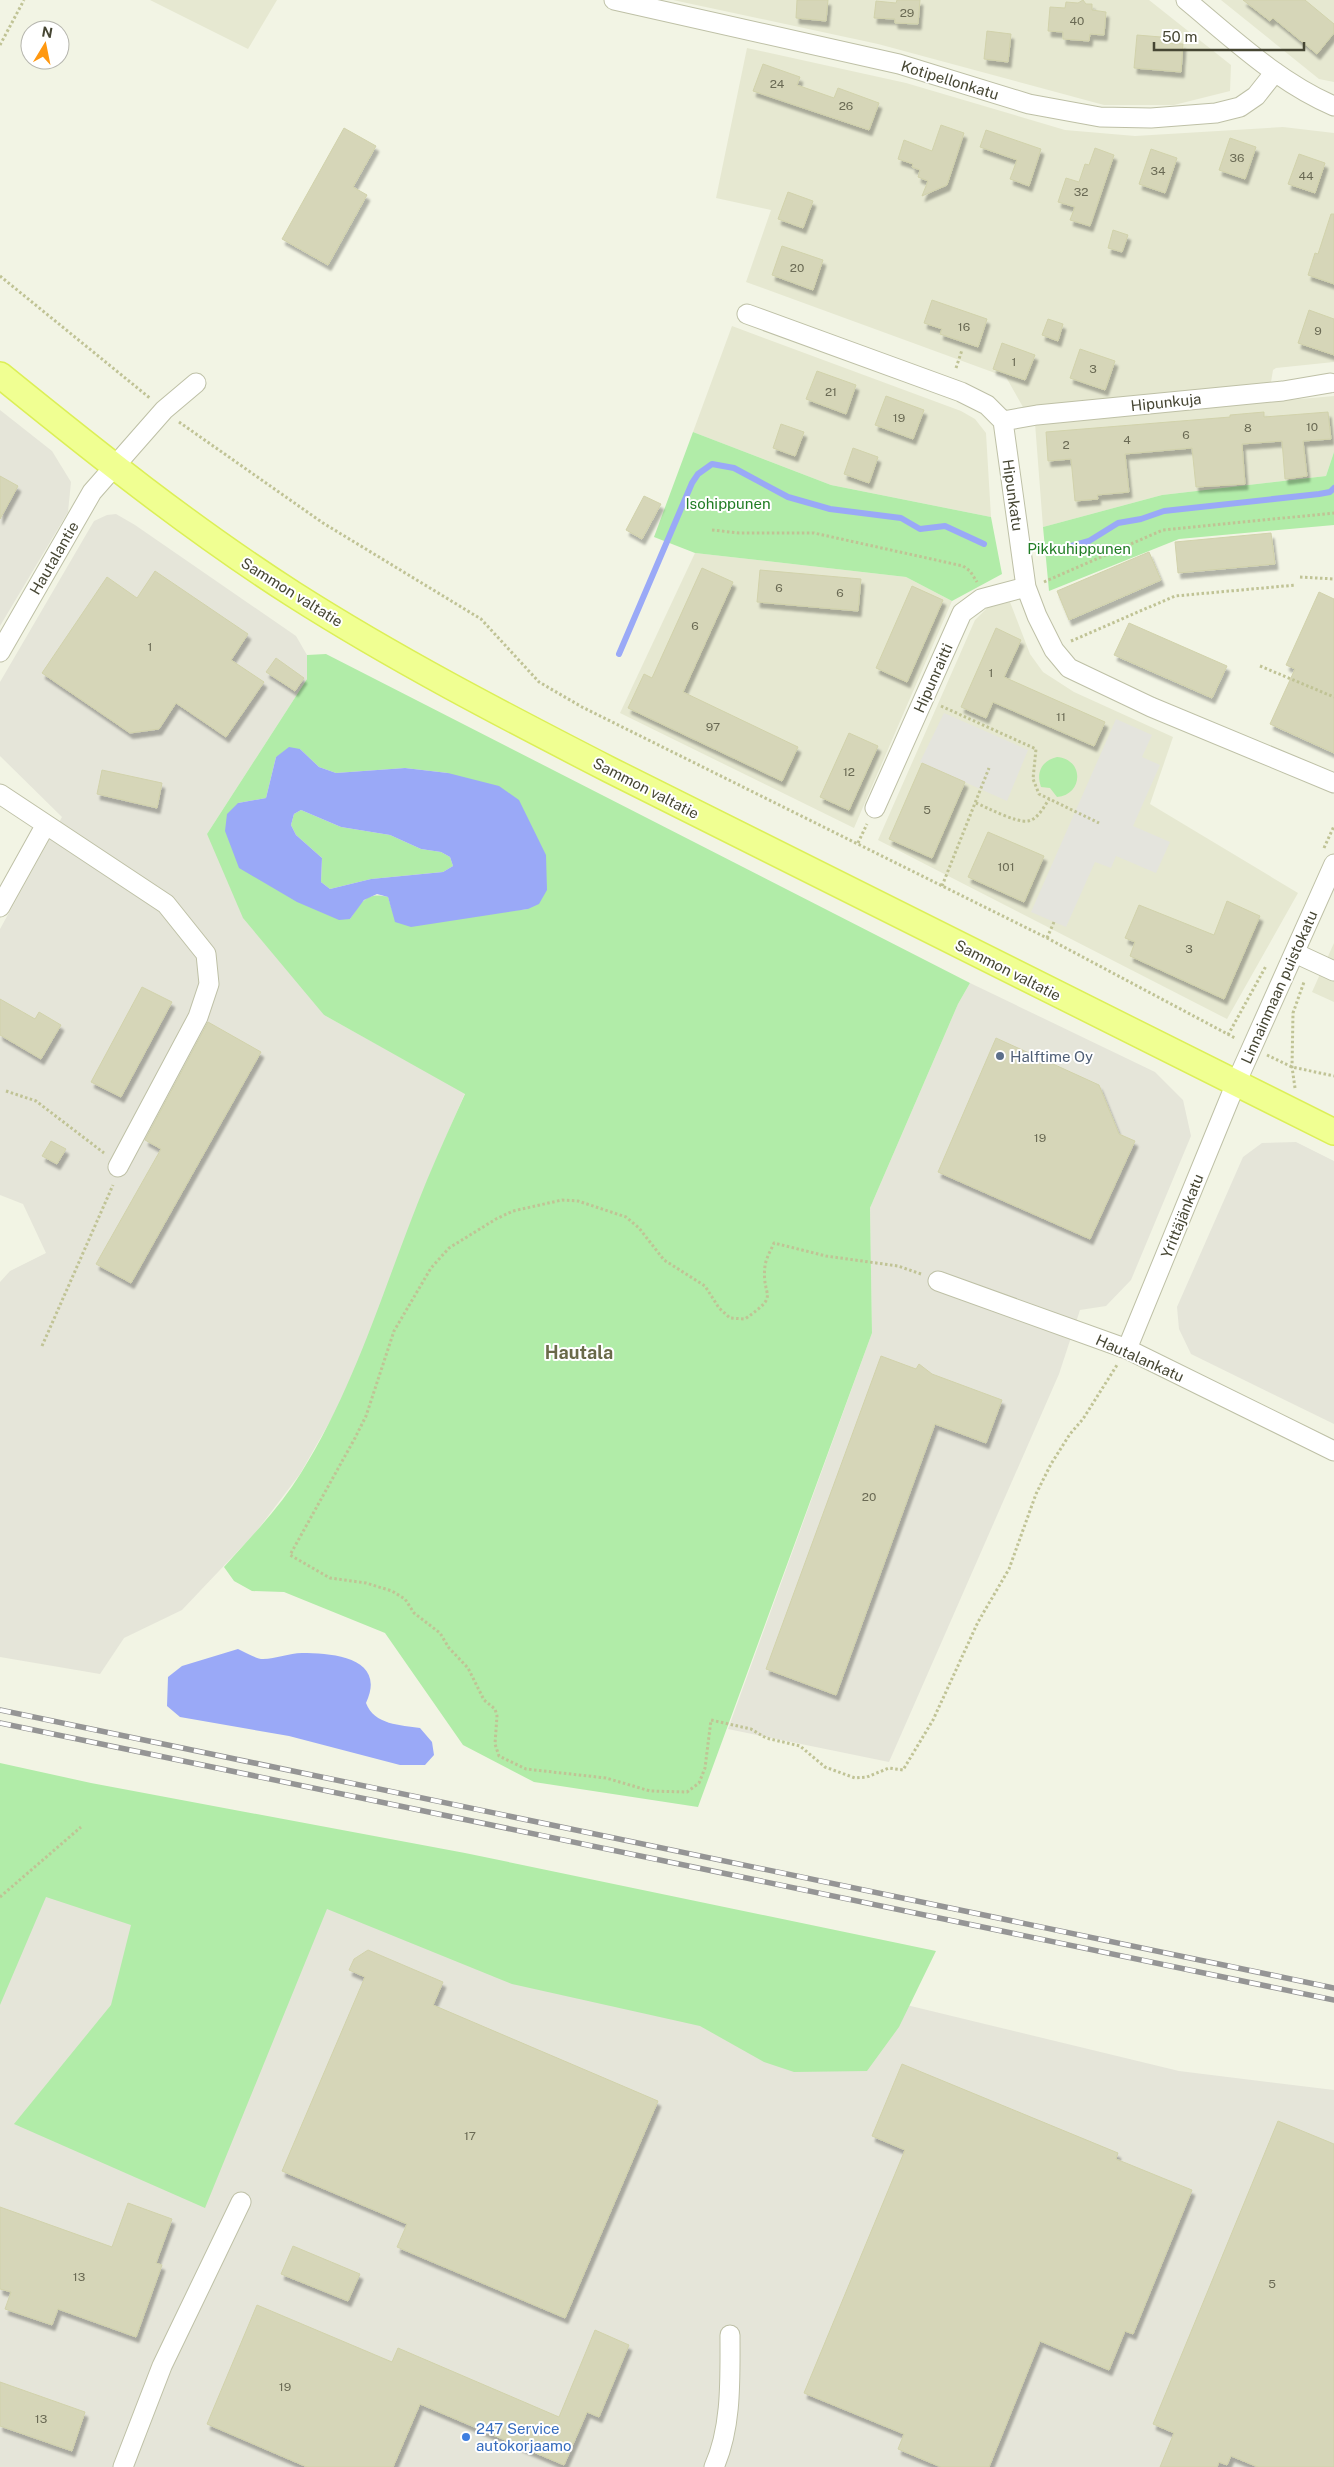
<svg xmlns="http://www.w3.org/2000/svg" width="1334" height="2467" font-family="'Public Sans',sans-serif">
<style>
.residential{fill:#e6e8d1}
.industrial{fill:#e5e5d9}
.green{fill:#b1eca8;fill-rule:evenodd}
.parking{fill:#e4e4dd}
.water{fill:#9aa9f7;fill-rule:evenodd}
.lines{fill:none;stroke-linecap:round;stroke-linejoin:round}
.stream{stroke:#9aa9f7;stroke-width:6}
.building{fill:#d6d6b8;stroke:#d1d2ab;filter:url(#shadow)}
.minor-casing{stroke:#bec0a6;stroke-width:21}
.major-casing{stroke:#dcef57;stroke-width:28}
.path{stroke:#c0c395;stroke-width:3;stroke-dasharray:2.5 2.5;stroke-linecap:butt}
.minor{stroke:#fff;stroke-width:19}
.major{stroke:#f0ff92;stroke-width:25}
.rail-casing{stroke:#959595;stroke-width:5.5}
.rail{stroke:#fff;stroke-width:4;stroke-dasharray:11;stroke-linecap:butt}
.service-dot{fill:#5c6f8a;stroke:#fff;stroke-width:2}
.shop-dot{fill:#3f7fe0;stroke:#fff;stroke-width:2}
.labels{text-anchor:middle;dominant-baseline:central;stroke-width:4;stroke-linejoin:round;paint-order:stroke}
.number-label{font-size:12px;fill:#6a6a54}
.street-label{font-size:15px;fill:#464633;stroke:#fff}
.park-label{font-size:15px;fill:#217d25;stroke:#fff}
.service-label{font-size:15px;fill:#4e5e75;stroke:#fff;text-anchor:start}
.shop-label{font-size:15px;fill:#366cbe;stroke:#fff;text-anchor:start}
.quarter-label{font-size:18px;font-weight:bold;fill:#6a6a49;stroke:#fff}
</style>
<defs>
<filter id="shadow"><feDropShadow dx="3" dy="5.5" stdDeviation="1" flood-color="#0004"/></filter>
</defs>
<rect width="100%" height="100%" fill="#f2f4e4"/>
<path class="residential" d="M150,0H277L248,49Z
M673,0H1149L1231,65L1230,91L1174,105H1104L878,44Z
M1221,0H1334V82L1319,79Z
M747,48L906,83L1065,130L1135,136L1283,127L1334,133V362L1276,368L1273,370L1271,382L1268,385L1023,407L1006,377L746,282L771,210L716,198Z
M732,326L961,411L975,419L986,433L991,517L831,485L693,432Z
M1334,396V452L1326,476L1162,495L1043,527L1035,423Z
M695,553L906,577L952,601L854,828L620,713Z
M1010,602L1030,654L1043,672L1074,692L1173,737L1150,804L1298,893L1227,1019L878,840L975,620L988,607Z
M1334,943V1002L1312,992Z"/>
<path class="industrial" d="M0,410L52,451L71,482L68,512L0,626Z
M116,514L135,525L296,636L307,655V679L207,834L324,1015L465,1093L427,1181L365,1347L337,1409L300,1474L256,1532L182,1610L124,1638L100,1674L0,1657V1282L10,1271L46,1253L23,1204L0,1195V929L62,817L0,756V682L94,521L107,515Z
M970,983L1155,1072L1183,1100L1191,1136L1131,1280L1106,1306L1080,1310L1059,1374L889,1762L728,1729L872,1333L870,1208L958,1004Z
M1296,1142L1334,1161V1424L1191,1354L1179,1329L1177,1307L1243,1157L1262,1143Z
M0,1790L60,1800L1179,2071L1334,2090V2467H0Z"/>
<path class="green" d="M693,432L831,485L991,517L1002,574L952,601L906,577L695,553L654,537Z
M1334,452V525L1179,539L1049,591L1043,527L1162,495L1326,476Z
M326,654L970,983L958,1004L870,1208L872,1333L698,1807L534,1782L463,1745L385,1633L284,1592L252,1591L234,1581L224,1567C251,1537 280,1507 301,1473C358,1382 386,1279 427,1180C439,1151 452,1123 465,1094L324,1015L243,918L207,834L307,679V655ZM300,749L319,767L336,773L405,768L448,773L528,909L396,922L388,897C366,891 361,903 350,919L238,803L266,798L276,757Z
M1057,757C1084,759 1084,794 1057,797L1050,788L1041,787C1036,773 1041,761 1057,757Z
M301,810L341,827L390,835L421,849L441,852L450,857L453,866L443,872L371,879L330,889L321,882L322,858L296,835L291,825L294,814Z
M0,1763L91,1783L465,1853L936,1951L899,2027L867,2071L794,2072L764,2062L700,2026L512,1984L327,1909L205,2208L14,2124L111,2005L131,1925L46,1897L0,2005Z"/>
<path class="parking" d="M944,713L1028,750L1007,801L920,762Z
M1116,719L1152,735L1142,757L1160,765L1133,826L1170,842L1156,873L1116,856L1111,868L1095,862L1066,927L1031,912Z"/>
<path class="water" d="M289,747L300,749L319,767L336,773L405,768L448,773L499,786L519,800L546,855L547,890L539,904L528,909L411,927L395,922L388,897L377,894L364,900L350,919L339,920L297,902L239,868L225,831L227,814L238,803L266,798L276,757ZM301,810L341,827L390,835L421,849L441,852L450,857L453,866L443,872L371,879L330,889L321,882L322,858L296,835L291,825L294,814Z
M238,1649C245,1652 256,1659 263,1659C276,1659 289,1653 302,1653C334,1653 387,1658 366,1703C374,1725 401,1725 420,1728L432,1742L434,1755L425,1765H400L289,1736L180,1717L167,1706L168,1677L182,1666Z"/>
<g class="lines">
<path class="stream" d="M1061,549L1089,541L1118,523L1141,519L1164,511L1319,494L1330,492L1334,488
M619,654L692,483L698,474L712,464L734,468L788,497L830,509L901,518L920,529L945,526L984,544"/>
</g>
<path class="building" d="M797,0H828L826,21L796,18Z
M897,0H920L918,24L895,23V19L874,18L876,1L896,3Z
M1083,0L1086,4H1092V10L1106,12L1104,35L1090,34L1089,41L1063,39V32L1048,31L1050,7L1065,8L1066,2L1078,3Z
M1243,0H1305L1334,24V33L1317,54L1273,18L1270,21Z
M987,31L1011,34L1008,62L984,59Z
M1137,35L1161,37V43L1183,44L1181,72L1134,68Z
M763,64L800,77L797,85L834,98L838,88L879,103L869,130L753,91Z
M941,125L964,133L947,185L922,196L928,181L918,177L920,170L912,167L913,164L898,159L904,140L932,151Z
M344,128L376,146L353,187L367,195L328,265L282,239Z
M986,130L1041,149L1029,186L1010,179L1017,160L980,147Z
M1230,138L1256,147L1245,179L1219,170Z
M1095,148L1114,155L1090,226L1070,220L1075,207L1058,202L1066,178L1079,182L1085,164L1089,165Z
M1151,149L1177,158L1165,193L1139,184Z
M1299,154L1325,163L1315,193L1288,184Z
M788,192L813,201L803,228L778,219Z
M1331,214H1334V284L1308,275L1315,253L1318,254Z
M1113,230L1128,235L1122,252L1108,248Z
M782,246L823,260L813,290L772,275Z
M932,300L987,319L978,347L940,334L942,329L924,323Z
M1309,310L1334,319V355L1298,343Z
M1048,319L1063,324L1058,341L1042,335Z
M1002,343L1035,355L1025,380L993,369Z
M1080,349L1115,361L1105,390L1070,378Z
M817,371L856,385L846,414L806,399Z
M886,396L924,410L913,439L875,425Z
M1264,412V417L1328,412L1331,439L1303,441L1307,476L1285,479L1282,441L1242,444L1245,484L1196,487L1192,448L1125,454L1129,492L1097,495L1098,499L1075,501L1071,459L1048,461L1046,432L1230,417V415Z
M781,424L804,432L795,456L773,448Z
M853,448L878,457L869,483L844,474Z
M0,476L18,486L0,519Z
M644,496L661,504L642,539L626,530Z
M1271,533L1275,564L1178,573L1175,542Z
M1149,552L1161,580L1069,620L1057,591Z
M702,568L733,582L683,692L798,747L782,781L628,708L644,674L652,678Z
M760,570L861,579L858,611L757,602Z
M155,571L248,634L231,660L264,682L226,737L176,703L159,729L130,733L42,673L107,577L137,598Z
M912,586L943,600L907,682L876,668Z
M1319,592L1334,599V753L1270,724L1295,669L1286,665Z
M1129,623L1227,666L1212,698L1114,655Z
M996,628L1021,640L1004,677L1105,722L1094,746L993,702L986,718L961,707Z
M276,658L304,678L295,691L266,672Z
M849,733L878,746L849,810L820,797Z
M922,763L965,782L932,858L889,839Z
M102,770L162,783L157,808L97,794Z
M988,832L1044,856L1024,902L968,877Z
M1227,901L1260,916L1224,999L1130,956L1135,942L1125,938L1139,905L1214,935Z
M142,987L172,1002L121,1097L91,1082Z
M0,999L35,1019L39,1012L61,1025L41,1059L0,1035Z
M208,1022L261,1052L131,1283L96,1264L161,1149L145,1140Z
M996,1038L1099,1085L1119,1134L1135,1141L1090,1239L938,1172Z
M51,1141L66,1149L57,1164L42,1156Z
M881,1356L916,1369L919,1364L932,1374L1002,1400L986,1443L935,1424L836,1695L766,1669Z
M368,1950L443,1982L433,2005L658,2101L565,2318L397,2247L407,2224L282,2171L365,1977L349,1970L354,1959Z
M902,2064L1118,2153L1116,2159L1192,2190L1133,2334L1125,2331L1109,2370L1040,2341L989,2467H941L898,2449L904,2434L804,2393L905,2150L872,2136Z
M1278,2121L1334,2144V2467H1258L1231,2456L1227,2465L1219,2462L1217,2467H1160L1174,2433L1153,2424Z
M128,2203L172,2219L156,2263L162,2265L136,2337L58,2309L52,2325L5,2309L11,2292L0,2289V2207L112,2247Z
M293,2246L360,2274L348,2301L281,2274Z
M257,2305L392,2362L398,2348L559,2417L595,2330L629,2345L599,2417L587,2412L564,2465L420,2404L393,2467H307L207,2424Z
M0,2382L85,2412L72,2451L0,2426Z"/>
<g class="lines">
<g class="minor-casing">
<path id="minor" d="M614,0L899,64L1029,104L1100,117L1151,118L1216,113L1240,107L1256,96L1275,72
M1186,0C1232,38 1278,82 1334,106
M747,314L961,392L987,405L1003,421L1026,587L1037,616L1054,650L1069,668L1151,707L1334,783
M1003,421L1037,415L1283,391L1330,383
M0,652L92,492L164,410L196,383
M0,794L166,904L206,954L209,984L198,1017L118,1167
M875,808L962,613L981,599L1026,587
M0,907L45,826
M1295,953L1334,971
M938,1281L1127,1349L1334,1451
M1127,1349L1236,1083L1334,864
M123,2467L162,2366L241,2202
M714,2467C732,2427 730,2378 730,2335"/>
</g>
<g class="major-casing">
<path id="major" d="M0,375C95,452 190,528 293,594C395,659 503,715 610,770L1334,1132"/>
</g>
<path class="path" d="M0,45L24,0
M0,276L151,399
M956,368L962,350
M179,422L323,523L481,619L539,682L582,707L1047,938L1235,1038
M712,530L739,533H814L963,566L970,571L977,582
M1300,577L1334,579
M1044,582L1163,530L1334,513
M1071,641L1175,596L1296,585
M1260,666L1334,697
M941,706L1036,749L1033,779L1039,794L1099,823
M976,803C988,808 1016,823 1028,821C1038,819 1044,807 1049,799
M858,843L867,824
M1324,848L1334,826
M942,886L989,768
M1047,938L1054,922
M1228,1035L1266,966
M1267,1055L1292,1067L1334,1076
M1295,1088L1292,1067L1293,1013L1304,982
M6,1091L36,1101L104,1153
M921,1274L898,1266L826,1256L774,1243C771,1250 766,1258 765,1266C761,1299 782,1293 745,1319L730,1318L719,1308L705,1286L664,1260L639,1228L626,1217L578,1201L562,1200L513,1211L496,1219L449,1248L431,1268L394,1331L366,1416L355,1438L290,1555L330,1578L366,1583L392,1591L405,1599L414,1613L440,1633L449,1648L468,1668L484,1700L495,1709L497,1716L495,1744L499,1756L526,1769L606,1778L650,1791L687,1792L699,1783L705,1768L711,1720L751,1729L766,1738L800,1746L825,1767L855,1778L867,1777L889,1768L903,1770L933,1720L978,1622L1009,1569L1036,1494L1051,1464L1070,1434L1083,1419L1117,1365
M42,1346L113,1185
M0,1897L81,1827"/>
<use href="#minor" class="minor"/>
<use href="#major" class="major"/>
<g class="rail-casing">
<path id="rail" d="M0,1710L1334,1988
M0,1723L1334,2000"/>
</g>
<use href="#rail" class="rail"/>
</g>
<circle class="service-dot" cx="1000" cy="1056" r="5"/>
<circle class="shop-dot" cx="466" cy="2437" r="5"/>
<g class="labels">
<g class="number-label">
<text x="907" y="13">29</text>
<text x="1077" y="21">40</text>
<text x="777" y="84">24</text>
<text x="846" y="106">26</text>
<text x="1237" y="158">36</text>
<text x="1158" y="171">34</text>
<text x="1306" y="176">44</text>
<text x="1081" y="192">32</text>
<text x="797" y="268">20</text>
<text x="964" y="327">16</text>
<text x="1318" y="331">9</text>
<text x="1014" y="362">1</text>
<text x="1093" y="369">3</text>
<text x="831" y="392">21</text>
<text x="899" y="418">19</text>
<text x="1312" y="427">10</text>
<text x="1248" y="428">8</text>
<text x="1186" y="435">6</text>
<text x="1127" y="440">4</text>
<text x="1066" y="445">2</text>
<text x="779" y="588">6</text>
<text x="840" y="593">6</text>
<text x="695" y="626">6</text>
<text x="150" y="647">1</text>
<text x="991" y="673">1</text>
<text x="1061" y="717">11</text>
<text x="713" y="727">97</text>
<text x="849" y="772">12</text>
<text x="927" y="810">5</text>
<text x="1006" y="867">101</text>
<text x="1189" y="949">3</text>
<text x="1040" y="1138">19</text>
<text x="869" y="1497">20</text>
<text x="470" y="2136">17</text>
<text x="79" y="2277">13</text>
<text x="1272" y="2284">5</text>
<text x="285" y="2387">19</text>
<text x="41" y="2419">13</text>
</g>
<g class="street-label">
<text transform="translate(950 80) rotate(17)">Kotipellonkatu</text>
<text transform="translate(1166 402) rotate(-6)">Hipunkuja</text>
<text transform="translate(1013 495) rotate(82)">Hipunkatu</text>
<text transform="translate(54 558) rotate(-60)">Hautalantie</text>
<text transform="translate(292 592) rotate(32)">Sammon valtatie</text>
<text transform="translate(933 678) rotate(-66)">Hipunraitti</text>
<text transform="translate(646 788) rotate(27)">Sammon valtatie</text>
<text transform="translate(1008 970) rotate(27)">Sammon valtatie</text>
<text transform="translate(1279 987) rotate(-66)">Linnainmaan puistokatu</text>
<text transform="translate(1182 1216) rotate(-68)">Yrittäjänkatu</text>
<text transform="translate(1140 1358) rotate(24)">Hautalankatu</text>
</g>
<g class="park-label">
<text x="728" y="503">Isohippunen</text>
<text x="1079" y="548">Pikkuhippunen</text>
</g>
<g class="service-label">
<text x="1010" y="1056">Halftime Oy</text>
</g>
<g class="shop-label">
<text x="476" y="2428">247 Service<tspan x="476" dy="17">autokorjaamo</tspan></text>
</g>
<g class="quarter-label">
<text x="579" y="1352">Hautala</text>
</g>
</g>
<g transform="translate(45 45) rotate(10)"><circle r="24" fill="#ffffff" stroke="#b5b5ad"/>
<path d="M0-4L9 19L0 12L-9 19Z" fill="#ff9810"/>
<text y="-8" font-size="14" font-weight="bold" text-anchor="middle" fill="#464633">N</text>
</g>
<path d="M1154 42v8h150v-8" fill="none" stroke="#464633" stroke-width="2.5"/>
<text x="1162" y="42" font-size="15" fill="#464633" stroke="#ffffff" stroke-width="4" paint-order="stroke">50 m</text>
</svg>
